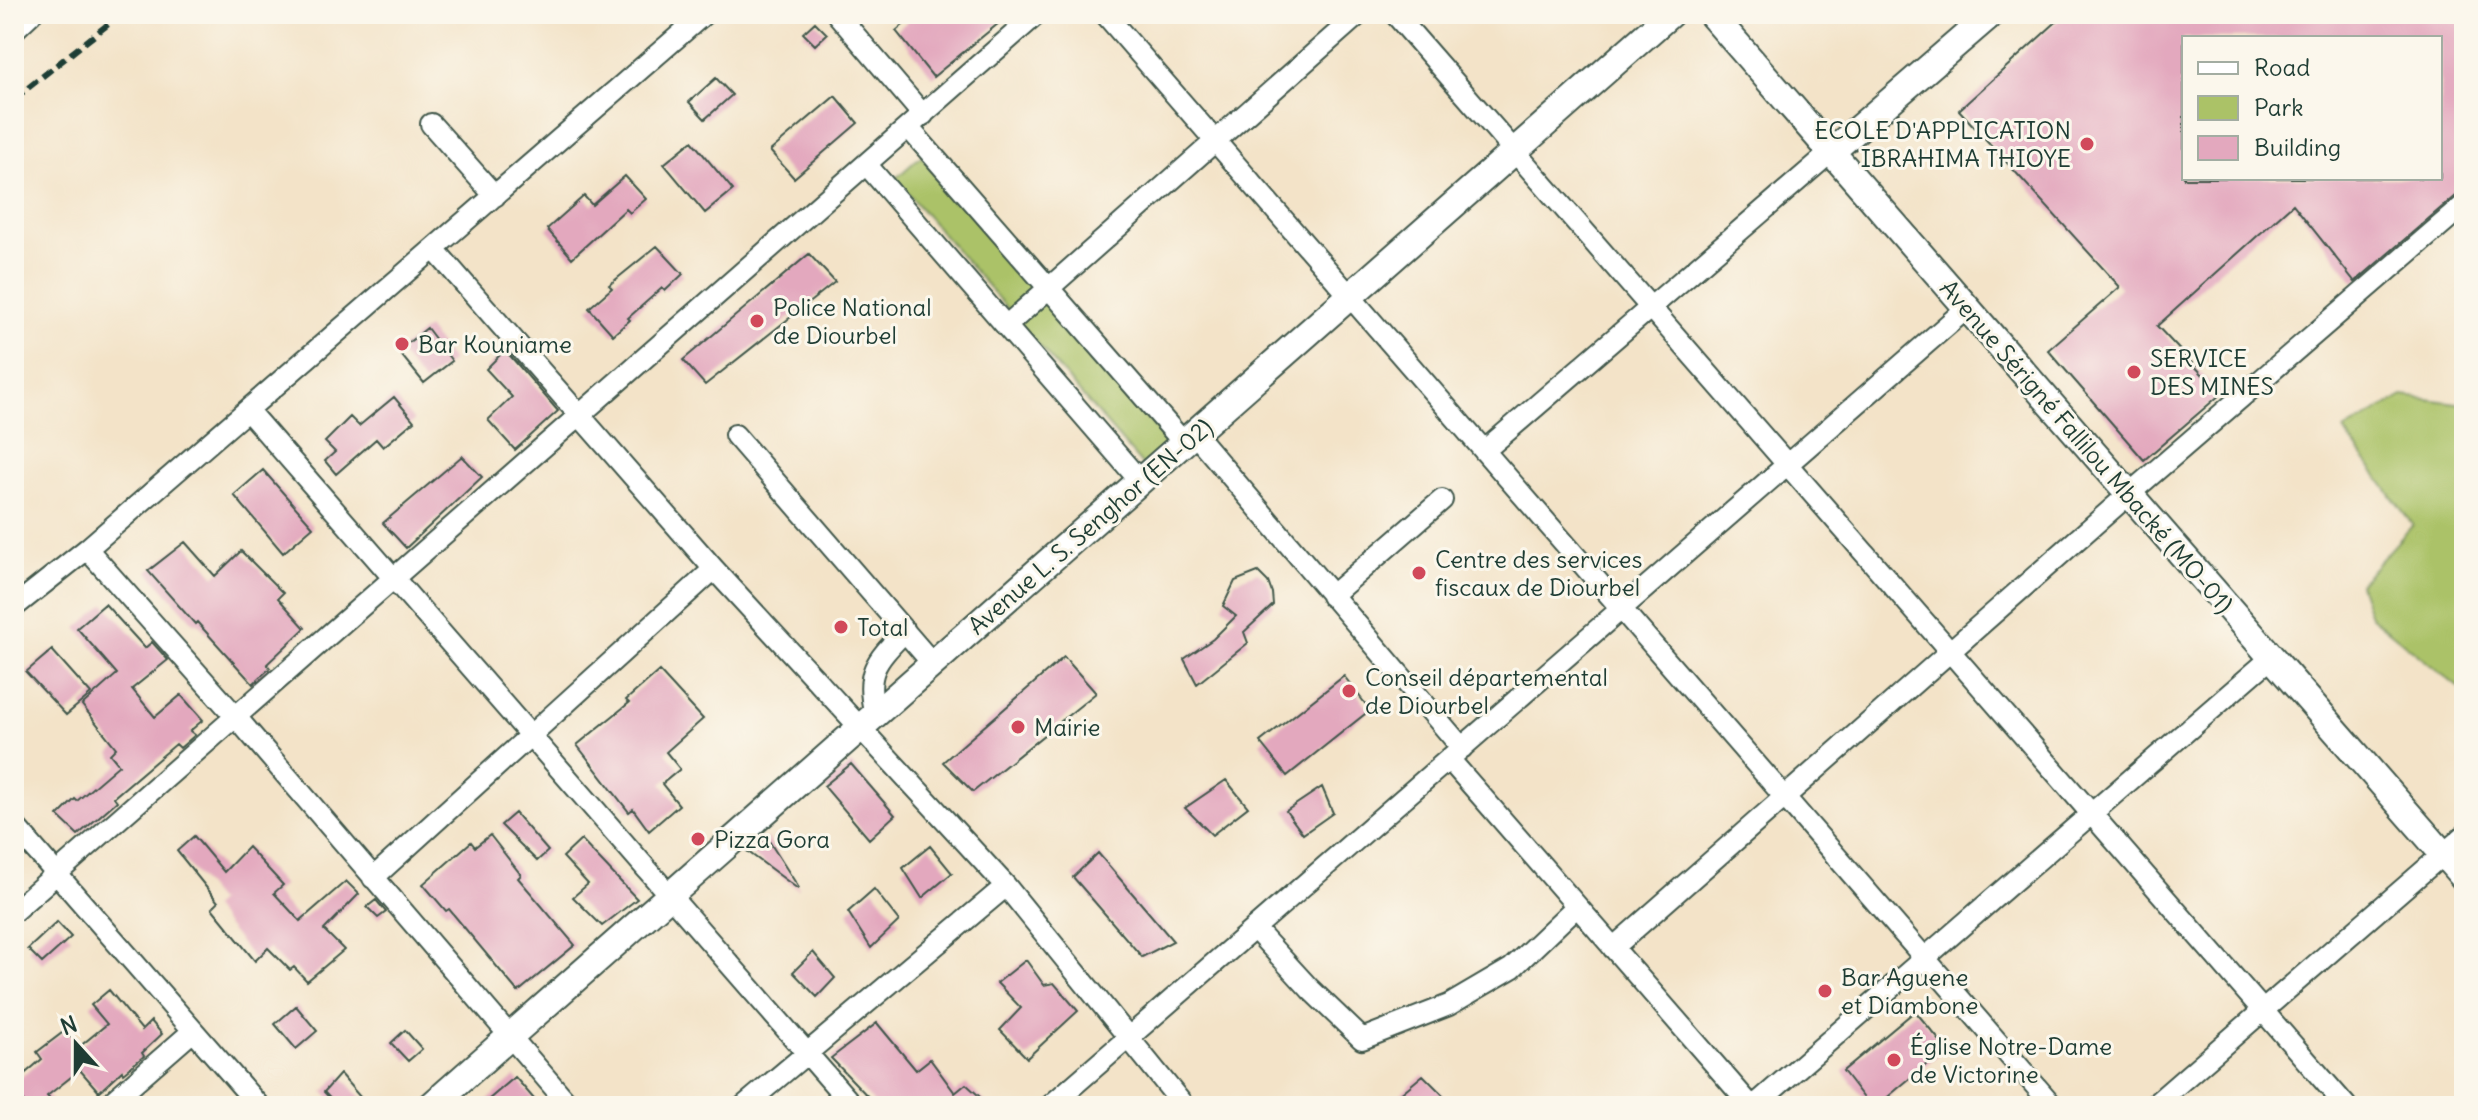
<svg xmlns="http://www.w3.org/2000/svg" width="2478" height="1120" viewBox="0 0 2478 1120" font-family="Delius,sans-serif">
<rect width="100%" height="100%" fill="#fbf7ec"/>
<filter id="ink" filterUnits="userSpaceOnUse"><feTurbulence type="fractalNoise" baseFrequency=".0125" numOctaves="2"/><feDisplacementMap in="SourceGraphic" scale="16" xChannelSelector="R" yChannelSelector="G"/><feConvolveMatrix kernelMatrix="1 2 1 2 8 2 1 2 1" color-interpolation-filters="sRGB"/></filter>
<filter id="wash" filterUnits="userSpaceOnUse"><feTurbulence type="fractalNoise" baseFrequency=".006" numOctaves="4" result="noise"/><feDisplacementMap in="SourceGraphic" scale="32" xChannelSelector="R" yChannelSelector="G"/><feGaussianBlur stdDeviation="1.8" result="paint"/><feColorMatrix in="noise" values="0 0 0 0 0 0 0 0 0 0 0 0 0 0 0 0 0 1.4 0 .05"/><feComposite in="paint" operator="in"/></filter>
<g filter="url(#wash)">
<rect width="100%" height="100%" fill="#f3e3c8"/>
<path fill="#abc267" stroke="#65804e" stroke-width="2" d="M921,156L1169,443L1143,466L895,179Z
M2403,396L2464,404V692L2370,616L2359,584L2413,525L2344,431Z"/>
<g id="blocks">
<path fill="#e3a8be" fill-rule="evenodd" d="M916,14H1010L933,77L896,31Z
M2065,14H2464V191L2456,195L2355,282L2293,204L2157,326L2221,394L2144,460L2048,350L2120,287L1959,110ZM2184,38H2440V178H2184Z
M815,22L827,34L815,45L803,33Z
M716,78L732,95L705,119L689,102Z
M835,96L858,123L794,178L770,151Z
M692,141L733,190L705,213L664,164Z
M625,176L646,199L630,213L626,209L572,258L547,229L584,196L592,205Z
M657,246L683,274L665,291L662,288L628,318L630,320L613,335L589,308L612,288L609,285Z
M809,254L835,282L705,385L683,360Z
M427,328L452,361L424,383L398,351Z
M505,350L558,411L515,450L488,420L512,397L486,369Z
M394,397L414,421L383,447L376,439L336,474L325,461L335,452L325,442L350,417L359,426Z
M462,456L482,477L406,548L383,523Z
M263,470L313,527L283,553L234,495Z
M185,542L215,576L241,551L283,593L278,598L305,628L267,664L270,668L253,684L197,622L195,624L148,571Z
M1258,572L1268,582L1272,593L1273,605L1244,632L1248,643L1197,684L1184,659L1213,639L1236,616L1223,606L1235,581Z
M105,604L145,648L152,642L168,660L132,689L155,717L181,695L203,720L190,731L195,735L180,748L176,744L114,797L117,801L78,835L58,816L75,799L77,801L119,765L110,754L116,748L82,705L117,674L77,628Z
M52,650L91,694L66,715L26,672Z
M1064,657L1096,693L973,792L943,762Z
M659,671L703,719L666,752L680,769L662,784L679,805L649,831L633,809L629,812L577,745L629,703L626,700Z
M1344,676L1370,710L1287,776L1260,742Z
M851,764L895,815L869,839L824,786Z
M1226,780L1248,807L1212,835L1185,808Z
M1322,787L1333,813L1303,834L1286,811Z
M515,813L548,851L537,861L501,825Z
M490,835L521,875L518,878L575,945L518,992L449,909L446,911L423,884L471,842L475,847Z
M194,836L224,872L248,847L283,885L274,893L300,921L346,881L359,894L324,930L344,950L307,981L294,967L290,970L268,948L255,961L212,908L218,902L177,851Z
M767,838L799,888L798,889L747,851Z
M581,840L637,899L602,926L573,897L588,884L563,857Z
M930,846L952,873L922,898L903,868Z
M1098,853L1173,941L1142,957L1073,877Z
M874,889L899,921L871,948L848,912Z
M376,900L386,912L378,918L367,907Z
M57,922L71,937L42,963L28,949Z
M813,952L835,978L817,997L793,972Z
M1026,960L1044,985L1054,983L1078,1011L1027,1058L1000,1030L1021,1008L997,983Z
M109,990L142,1030L151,1021L162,1034L142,1053L144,1056L123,1073L122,1071L99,1092L80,1070L47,1096L56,1106H27L14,1091V1083L42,1059L37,1052L66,1030L79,1047L107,1024L91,1005Z
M296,1006L317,1031L296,1049L275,1024Z
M1915,1011L1946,1048L1877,1106H1870L1843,1071Z
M877,1023L916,1070L930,1059L955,1093L966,1084L990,1106H877L831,1058Z
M405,1030L422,1049L408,1061L391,1043Z
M340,1074L368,1106H337L324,1092Z
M1423,1075L1454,1106H1386Z
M515,1077L540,1106H481Z"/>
</g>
</g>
<g filter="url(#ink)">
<use href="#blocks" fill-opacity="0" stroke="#3f564a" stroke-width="2"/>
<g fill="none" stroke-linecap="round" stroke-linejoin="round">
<g stroke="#3f564a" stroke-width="24">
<path id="minor" d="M837,14L923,115
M1105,14L2053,1106
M1395,14L2346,1106
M14,30L31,14
M431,124L495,196
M908,127L1184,443
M866,164L1140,481
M434,249L714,569L1006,886L1184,1106
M1006,326L1359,14
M248,411L853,1106
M1194,433L1462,748
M735,435L933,664
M1484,451L1831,152
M87,549L236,717L570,1106
M1331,596L1442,500
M14,607L87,549L704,14
M875,715C864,672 876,661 905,631
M1449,759L1751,1106
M14,825L259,1106
M373,878L714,569
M14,911L1037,14
M1254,928L1310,989L1362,1039L1449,1005L1512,968L1577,906
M1613,948L2129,494L2464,205
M107,1106L193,1031
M744,1106L1006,886
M1050,1106L1967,308
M1754,1106L2271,658
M2153,1106L2464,836"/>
</g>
<g stroke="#3f564a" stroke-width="30">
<path id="major" d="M1711,14L2464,878
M1831,152L1991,14
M431,1106L1670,14"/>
</g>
<use href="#minor" stroke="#fff" stroke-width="20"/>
<use href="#major" stroke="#fff" stroke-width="26"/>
<path stroke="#1f3d34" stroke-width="6" stroke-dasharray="12 6" stroke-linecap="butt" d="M14,99L121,14"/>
</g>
</g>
<g fill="#d1495b" stroke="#fbf7ec" stroke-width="3">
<circle cx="2087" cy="144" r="8"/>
<circle cx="757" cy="321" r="8"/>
<circle cx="402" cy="344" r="8"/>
<circle cx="2134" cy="372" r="8"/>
<circle cx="1419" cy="573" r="8"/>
<circle cx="841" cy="627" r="8"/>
<circle cx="1349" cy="691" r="8"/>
<circle cx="1018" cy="727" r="8"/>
<circle cx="698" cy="839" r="8"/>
<circle cx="1825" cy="991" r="8"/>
<circle cx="1894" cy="1060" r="8"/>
</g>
<g text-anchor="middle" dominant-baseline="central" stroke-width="6" stroke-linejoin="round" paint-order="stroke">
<g font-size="24" fill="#1f3d34" stroke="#fbf7ec" text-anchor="start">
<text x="2071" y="130" text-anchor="end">ECOLE D'APPLICATION<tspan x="2071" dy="28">IBRAHIMA THIOYE</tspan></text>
<text x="773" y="307">Police National<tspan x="773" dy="28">de Diourbel</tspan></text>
<text x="418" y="344">Bar Kouniame</text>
<text x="2150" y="358">SERVICE<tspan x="2150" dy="28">DES MINES</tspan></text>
<text x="1435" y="559">Centre des services<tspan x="1435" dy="28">fiscaux de Diourbel</tspan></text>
<text x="857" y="627">Total</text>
<text x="1365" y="677">Conseil départemental<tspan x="1365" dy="28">de Diourbel</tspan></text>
<text x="1034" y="727">Mairie</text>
<text x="714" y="839">Pizza Gora</text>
<text x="1841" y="977">Bar Aguene<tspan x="1841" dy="28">et Diambone</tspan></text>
<text x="1910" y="1046">Église Notre-Dame<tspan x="1910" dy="28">de Victorine</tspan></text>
</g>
<g font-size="24" fill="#1f3d34" stroke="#fbf7ec">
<text transform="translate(2087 446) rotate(49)">Avenue Sérigné Fallilou Mbacké (MO-01)</text>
<text transform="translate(1090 526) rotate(-41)">Avenue L. S. Senghor (EN-02)</text>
</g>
</g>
<rect width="2478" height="1120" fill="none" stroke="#fbf7ec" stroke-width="48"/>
<rect x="2182" y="36" width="260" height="144" fill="#fbf7ec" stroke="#a3ada2" stroke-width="2"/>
<rect x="2198" y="62" width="40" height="12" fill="#ffffff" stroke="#a3ada2" stroke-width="2"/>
<text x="2254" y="76" font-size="24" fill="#1f3d34">Road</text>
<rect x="2198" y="96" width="40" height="24" fill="#abc267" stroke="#a3ada2" stroke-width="2"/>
<text x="2254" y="116" font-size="24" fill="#1f3d34">Park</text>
<rect x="2198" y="136" width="40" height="24" fill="#e3a8be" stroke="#a3ada2" stroke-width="2"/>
<text x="2254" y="156" font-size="24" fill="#1f3d34">Building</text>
<g transform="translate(76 1044) rotate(339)" stroke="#fbf7ec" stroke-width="6" paint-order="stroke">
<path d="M0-6L14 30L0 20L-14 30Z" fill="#1f3d34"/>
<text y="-12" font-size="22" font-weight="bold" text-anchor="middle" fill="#1f3d34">N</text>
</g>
</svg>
